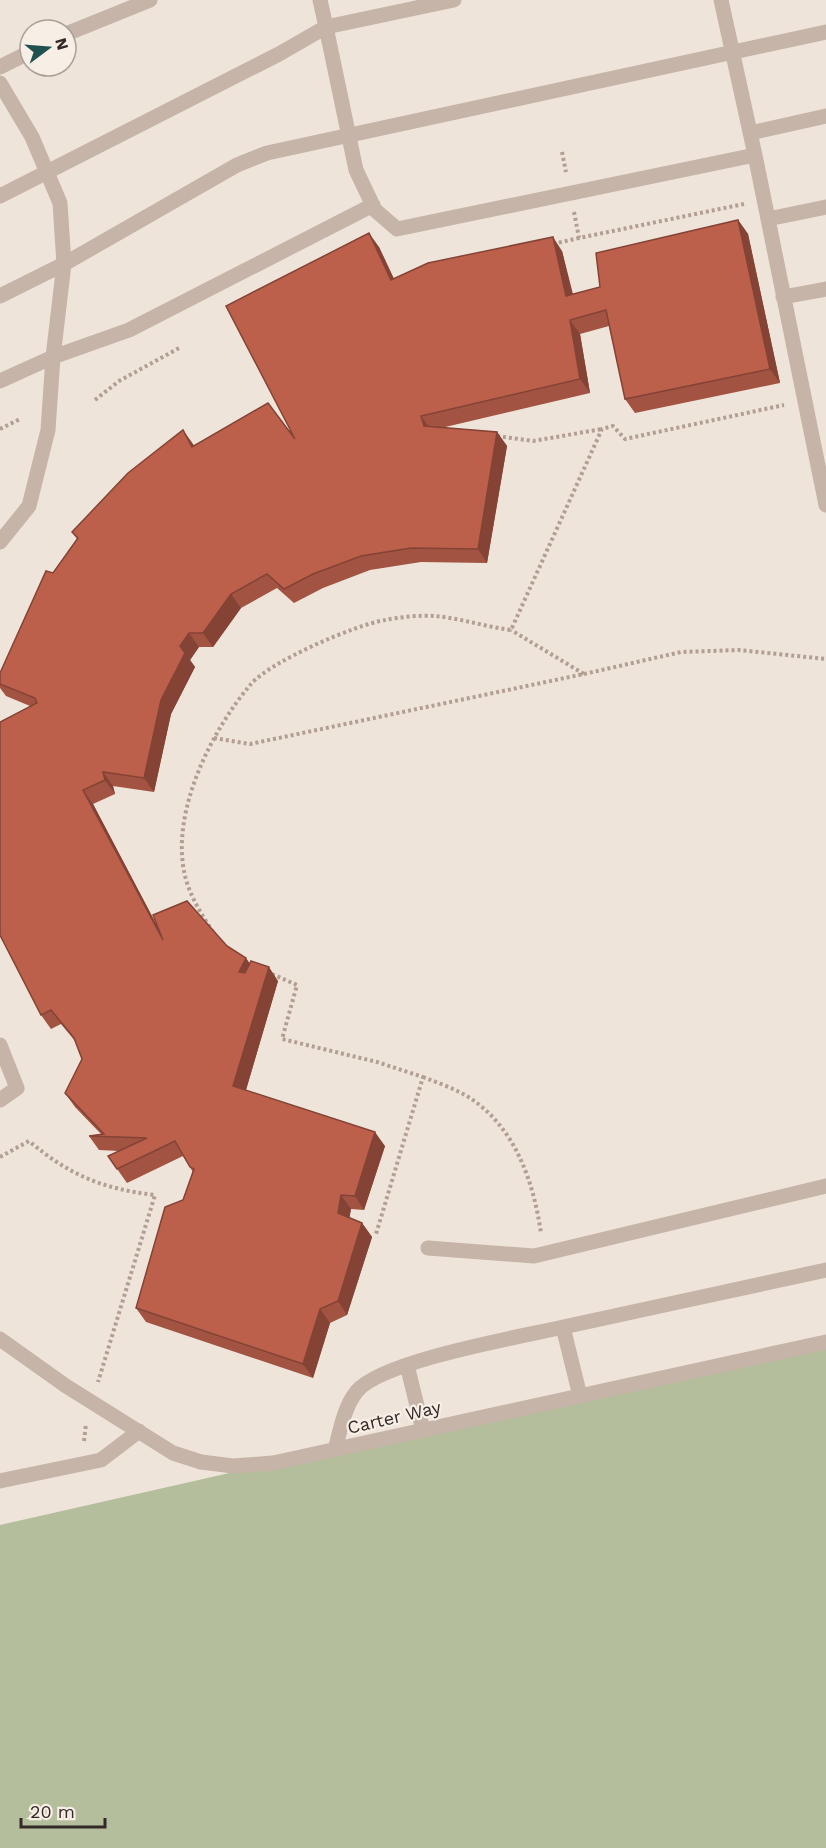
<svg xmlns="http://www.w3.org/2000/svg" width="826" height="1848" viewBox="0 0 826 1848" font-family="'Work Sans',sans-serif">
<rect width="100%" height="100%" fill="#efe4da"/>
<path fill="#b4bd9c" d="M826,1338V1848H0V1525Z"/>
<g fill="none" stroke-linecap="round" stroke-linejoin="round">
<path stroke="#b29e92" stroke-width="4" stroke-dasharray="3 3" stroke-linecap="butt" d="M562,152L566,172
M574,212L579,238L744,204
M553,244L579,238
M95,400L119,381L181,347
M0,429L20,419
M497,436L533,441L602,429
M584,674L681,652L739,650L826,659
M214,738L250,744L584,674L511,630
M213,932C201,914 188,893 184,871C172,809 212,730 251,684C271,661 355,625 385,620C400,617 420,615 435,616C460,618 486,627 511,630L602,429L613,426L625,439L784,405
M272,974L297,985L282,1039L377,1062L423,1077L376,1234
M423,1077C441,1084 462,1091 477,1103C518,1134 534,1186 541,1233
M0,1157L29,1141C69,1175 103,1189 155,1195L98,1382
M84,1441L86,1424"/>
<path stroke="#c6b4a8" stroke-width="15" d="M320,0L326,27L454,0
M66,34L150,0
M0,67L30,52
M0,83L32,137L60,203L64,264L53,357L48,430L29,506L0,542
M750,133L826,116
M755,155L826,505
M0,196L279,54L326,27L356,170L375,210L397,229L755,155L721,0
M768,219L826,207
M0,296L64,264L237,165L267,153L826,32
M783,297L826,289
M0,381L53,357L129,330L373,205
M0,1045L17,1088L0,1100
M428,1248L534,1256L826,1186
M563,1327L580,1396
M0,1339L66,1386L173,1453L201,1462L233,1466L273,1463L826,1342
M407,1365L423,1430
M335,1450C340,1431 344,1407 357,1391C383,1360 525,1336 568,1326C654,1307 740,1289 826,1270
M0,1481L101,1460L139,1431"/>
</g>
<path fill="#a25341" d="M738,220L748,234L780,383L635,413L625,399L609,326L580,334L590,393L441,428L497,432L507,446L487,563L421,562L370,570L323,588L294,603L277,588L241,608L213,647H199L190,660L195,667L171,714L154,792L113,786L115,794L93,804L156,924L227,946L250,964L278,981L246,1090L385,1146L364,1210L351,1209L349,1218L362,1223L372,1237L347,1315L330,1323L313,1378L146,1322L136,1308L183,1200L193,1172L183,1156L127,1183L108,1156L119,1151L99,1150L89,1136L101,1134L75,1107L65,1093L82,1059L76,1042L61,1024L51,1029L41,1015L30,706L6,696L0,688V673L53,573L77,539L72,532L194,446L295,439L379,247L394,279L562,251L573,294L600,287Z"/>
<path fill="#844335" d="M738,220L748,234L780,383L770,369Z
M369,233L379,247L401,294L391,280Z
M553,237L562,251L576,309L566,296Z
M570,320L580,334L590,393L580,379Z
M421,416L431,430L424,426Z
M183,430L193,444L202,461L192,447Z
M497,432L507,446L487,563L478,549Z
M231,594L241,608L213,647L203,633Z
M189,633L199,647L190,660L195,667L171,714L154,792L144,778L161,700L180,646Z
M103,772L113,786L115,794L105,780Z
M83,790L93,804L172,954L163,940Z
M246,958L256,972L249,986L239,972Z
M269,967L278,981L243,1100L233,1086Z
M375,1132L385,1146L364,1210L355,1196Z
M341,1195L351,1209L348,1227L338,1213Z
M362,1223L372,1237L347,1315L338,1301Z
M320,1309L330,1323L313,1378L303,1364Z"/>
<path fill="#bc604c" stroke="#844335" stroke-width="1.5" d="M738,220L770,369L625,399L606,310L570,320L580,379L421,416L424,426L497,432L478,549L411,548L361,556L313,574L284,589L267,574L231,594L203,633H189L180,646L185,653L161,700L144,778L103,772L105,780L83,790L163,940L153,915L187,901L227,946L246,958L239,972L245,973L251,961L269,967L233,1086L375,1132L355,1196L341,1195L338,1213L362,1223L338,1301L320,1309L303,1364L136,1308L165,1207L183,1200L194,1169L190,1167L175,1141L117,1169L108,1156L147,1138L89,1136L104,1134L65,1093L82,1059L74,1038L51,1010L41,1015L0,935V722L37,703L35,698L0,684V673L46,571L53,573L78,538L72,532L128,473L183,430L192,447L268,403L295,439L226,306L369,233L391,280L428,263L553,237L566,296L600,287L596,253Z"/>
<g text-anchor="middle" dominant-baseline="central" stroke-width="4.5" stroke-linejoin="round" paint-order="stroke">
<g font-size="18" fill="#332a27" stroke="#f7eee6">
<text transform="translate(394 1417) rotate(-13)">Carter Way</text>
</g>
</g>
<g transform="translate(48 48) rotate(74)"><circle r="28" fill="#f7eee6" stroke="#a9a09a" stroke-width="1.5"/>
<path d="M0-4.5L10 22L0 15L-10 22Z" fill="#205151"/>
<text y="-9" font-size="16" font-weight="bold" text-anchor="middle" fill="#332a27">N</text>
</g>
<path d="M21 1818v9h84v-9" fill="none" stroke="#332a27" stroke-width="3"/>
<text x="30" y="1818" font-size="18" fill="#332a27" stroke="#f7eee6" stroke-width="4.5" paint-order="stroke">20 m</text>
</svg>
